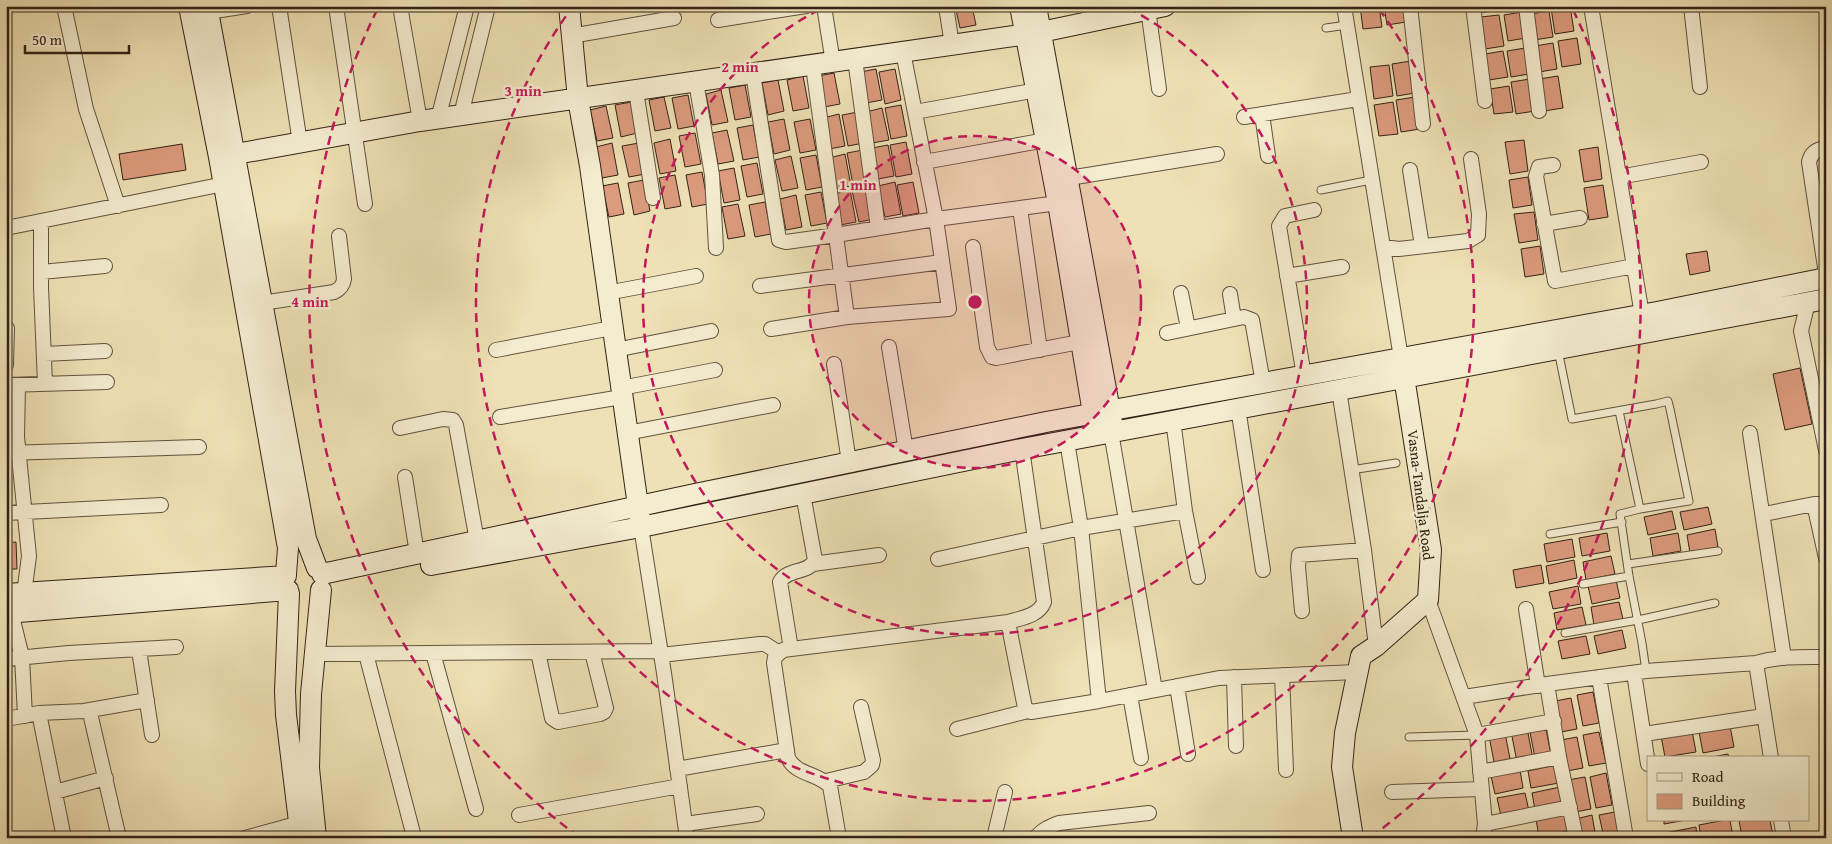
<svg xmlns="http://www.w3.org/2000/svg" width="1832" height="844" viewBox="0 0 1832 844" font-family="'Gentium Book Plus',serif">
<rect width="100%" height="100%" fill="#eee1b5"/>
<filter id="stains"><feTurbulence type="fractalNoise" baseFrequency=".004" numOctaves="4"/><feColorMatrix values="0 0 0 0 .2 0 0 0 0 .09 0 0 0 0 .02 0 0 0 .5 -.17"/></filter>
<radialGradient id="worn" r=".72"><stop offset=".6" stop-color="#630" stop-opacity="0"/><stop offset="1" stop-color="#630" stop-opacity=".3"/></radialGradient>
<path fill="#dc9b7d" stroke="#322216" d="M955,6H972L976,25L960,28Z
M1360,6H1379L1382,27L1363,29Z
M1384,6H1404L1406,22L1387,25Z
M1479,6H1498L1499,10L1480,13Z
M1570,6L1574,31L1555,34L1551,8Z
M1549,11L1553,37L1534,40L1530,14Z
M1522,12L1526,38L1508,41L1504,15Z
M1499,15L1504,46L1485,49L1481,17Z
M1577,38L1581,64L1562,67L1558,41Z
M1553,43L1557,69L1539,72L1535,46Z
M1525,48L1529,74L1511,77L1507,51Z
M1503,51L1508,77L1489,80L1485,54Z
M1411,61L1415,93L1397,96L1392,64Z
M1389,65L1393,96L1374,99L1370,67Z
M876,69L882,100L866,103L860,72Z
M895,69L901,100L885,104L879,72Z
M834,73L840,104L824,107L818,76Z
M803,76L809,108L793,111L787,80Z
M1558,76L1563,108L1544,111L1539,79Z
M1530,79L1535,111L1516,114L1511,82Z
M778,80L784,111L768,115L762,83Z
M745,85L751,117L735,120L729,88Z
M1509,86L1513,112L1494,114L1490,89Z
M721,90L728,122L712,125L706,94Z
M688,95L694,126L678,129L672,98Z
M664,97L671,128L655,131L649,100Z
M1415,97L1420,129L1401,132L1396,100Z
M631,102L637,133L621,137L615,105Z
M1393,102L1398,134L1379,136L1374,105Z
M901,105L907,136L891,139L885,108Z
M606,106L613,138L597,141L590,110Z
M882,108L889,140L872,143L866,112Z
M858,112L864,143L848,146L842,115Z
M839,114L845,146L829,149L823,118Z
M784,119L790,150L774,154L768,122Z
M810,119L816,150L800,153L794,122Z
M753,125L759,157L743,160L737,128Z
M727,130L734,161L718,164L712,133Z
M695,133L701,164L685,167L679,136Z
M670,139L676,171L660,174L654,143Z
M1524,140L1528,171L1510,174L1505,142Z
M906,142L912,174L896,177L890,145Z
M612,143L618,175L602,178L596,147Z
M639,143L645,174L629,177L622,146Z
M182,144L186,170L123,180L119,154Z
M888,145L894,176L878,179L872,148Z
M1598,147L1602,179L1584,182L1579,150Z
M863,150L869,181L853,185L847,153Z
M845,154L851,186L835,189L829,158Z
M816,155L822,187L806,190L800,158Z
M791,156L798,188L782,191L775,160Z
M757,163L763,194L747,197L741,166Z
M734,168L740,200L724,203L718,171Z
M702,172L708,204L692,207L686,175Z
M675,175L681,206L665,209L659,178Z
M1528,177L1532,205L1513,208L1509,180Z
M644,180L650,211L634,215L628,183Z
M895,182L901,214L885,217L878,186Z
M913,182L919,213L903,216L897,185Z
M618,183L624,214L609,217L602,186Z
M1603,185L1608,217L1589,220L1584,188Z
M868,187L874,219L859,222L852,191Z
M850,190L856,222L840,225L834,194Z
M821,192L827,223L811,226L805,195Z
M796,195L802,227L786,230L780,199Z
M765,202L771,234L755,237L749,205Z
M738,204L745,236L728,239L722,207Z
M1534,212L1538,240L1519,243L1514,214Z
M1540,246L1544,274L1525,277L1521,249Z
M1707,251L1710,271L1690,275L1686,254Z
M1800,368L1812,424L1785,430L1773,374Z
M1708,507L1712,524L1684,530L1680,512Z
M1672,511L1676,529L1648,535L1644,517Z
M1715,529L1718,547L1690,553L1687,535Z
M1607,533L1610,551L1582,556L1579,538Z
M1678,533L1681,551L1653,556L1650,538Z
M1572,539L1575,557L1547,562L1544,544Z
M16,542L17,569H6V543Z
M1611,556L1615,574L1586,580L1583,562Z
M1574,560L1577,578L1549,584L1546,566Z
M1541,565L1544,583L1516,588L1513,570Z
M1616,580L1620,598L1592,604L1588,586Z
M1578,586L1581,604L1553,609L1549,592Z
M1619,602L1623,619L1594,625L1591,607Z
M1582,607L1586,625L1557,630L1554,613Z
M1622,630L1626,648L1598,654L1594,636Z
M1586,636L1590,654L1562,659L1558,641Z
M1593,692L1599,723L1583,726L1577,695Z
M1571,698L1577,729L1561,732L1555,701Z
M1545,724L1551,755L1535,758L1529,727Z
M1730,726L1734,747L1703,753L1699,732Z
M1527,728L1533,759L1517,762L1511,731Z
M1692,731L1696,752L1665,757L1661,736Z
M1599,732L1606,763L1589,766L1583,735Z
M1505,733L1511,764L1495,767L1489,736Z
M1577,737L1583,768L1567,771L1561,740Z
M1728,754L1729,758H1707Z
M1556,765L1559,783L1531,788L1528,771Z
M1520,770L1523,788L1495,794L1491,776Z
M1606,773L1612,805L1596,808L1590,777Z
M1585,777L1591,809L1575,812L1568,780Z
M1560,787L1563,805L1535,810L1532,793Z
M1525,793L1529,811L1501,816L1497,798Z
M1615,812L1620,838H1604L1599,815Z
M1564,813L1567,831L1539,837L1536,819Z
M1592,815L1596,838H1579L1576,819Z
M1664,820H1686L1664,824Z
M1725,820H1730L1733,838H1701L1699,825Z
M1739,820H1770L1773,836L1742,838Z
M1696,827L1697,838H1666L1665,833Z
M1568,833L1569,838H1544Z"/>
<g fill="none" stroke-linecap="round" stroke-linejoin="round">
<g stroke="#61523e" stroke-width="9">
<path id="lane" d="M1326,28L1347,25
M1321,190L1371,180
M1558,350L1572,419L1656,404L1668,401L1670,409L1689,501L1640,509L1620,514L1629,576L1642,643L1646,671
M1619,411L1640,509
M1351,470L1396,463
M1550,534L1622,522
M1628,564L1718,551
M1583,584L1629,576
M1565,633L1638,620L1715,603
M1409,737L1477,735"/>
</g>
<g stroke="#61523e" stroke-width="16">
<path id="street" d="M64,6L86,109L118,206
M279,6L300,143
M336,6L365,204
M400,6L420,121
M824,6L833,63
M946,6L952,45
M1344,6L1401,358
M1410,6L1423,124
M1473,6L1485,101
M1526,6L1539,111
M1591,6L1642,315
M1691,6L1700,87
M1148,9L1159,89
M208,12L247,6
M718,20L806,6
M571,36L674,18
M903,52L936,219L1020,208L1040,350
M855,59L878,228
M813,66L847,317
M753,74L779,240L786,242L836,235L936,219L949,309L847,317L771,329
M696,82L712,175L716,248
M636,91L653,198
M915,112L1037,90
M1262,114L1268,156
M461,115L488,6
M1244,117L1358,99
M438,119L467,6
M1826,148C1816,149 1811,153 1809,162L1826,274
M924,162L1046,140
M1553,165L1539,167L1536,176L1555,281L1634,266
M1410,170L1422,246
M1619,177L1701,162
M1069,178L1217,154
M1020,208L1058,203
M41,221V287L45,384
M1544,224L1580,218
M6,228L224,184
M973,247L987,347L992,357L996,358L1090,340
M1384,247L1399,249L1468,241L1478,235L1479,214L1471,159
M41,272L105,266
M1287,276L1342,267
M760,286L942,262
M607,293L696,276
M1181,293L1188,328
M1230,294L1234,319
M1808,302L1801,331L1826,450
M262,303L334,292C340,289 343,286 344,279L339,236
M1167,333L1239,318L1244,317L1252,320L1263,383
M889,347L906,451
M496,350L612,328
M615,350L711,331
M44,354L105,351
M834,364L849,462
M6,365L7,328
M1304,376L1279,226L1285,216L1314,210
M6,385L107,382
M18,385L17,437L29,556L24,594
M621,388L715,370
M1339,390L1364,550L1376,646
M1238,408L1263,570
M500,417L622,397
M1173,420L1185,511L1198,577
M400,428L443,419L453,420L456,425L477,541
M1111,432L1155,690
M627,433L773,405
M1750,433L1784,658
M1067,441L1081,528L1099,701
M6,453L199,447
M405,477L417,554
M1814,504L1826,558
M6,513L161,505
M1764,514L1814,504H1826
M641,527L664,673L687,838
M938,559L1081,528L1185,511
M813,564L879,555
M1428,600L1477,735L1485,824L1483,838
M1526,609L1538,686
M1302,611L1298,567L1299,555L1364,550
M11,612L22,657L25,716
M1008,622L1025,708L1031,712L1099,701L1219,678L1357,672
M791,649L780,582C787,568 809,574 815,560L803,494
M139,650L152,735
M538,652L552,718L558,722L600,714L604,712L606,708L592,652
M433,653L476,809
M315,654L660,651
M366,654L413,833
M661,655L760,644H765L779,653
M6,659L69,653L176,647
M1756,663L1771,758
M1634,673L1648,764
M1282,675L1286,770
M1234,677L1236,746
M1599,677L1626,838
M1547,684L1559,757L1576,838
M1177,686L1188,754
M1130,695L1141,758
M1464,697L1547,684L1646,671L1756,663C1778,656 1802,657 1826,657
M84,711L147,700
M39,713L64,838
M6,719L39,713L84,711L90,713L119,838
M957,729L1028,711
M1644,734L1764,716
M1477,735L1554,721
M677,769L787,750
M1480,772L1559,757
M826,781L864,772L872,765L873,760L861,707
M55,792L106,778
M1392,792L1481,789
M519,815L680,786
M1781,820L1784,838
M685,824L757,814
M1485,824L1570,807
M245,838L307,821
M839,838L830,786C818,773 796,775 788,758L774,663L775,657L783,650L1008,622C1021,618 1039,616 1044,602L1022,449
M994,838L1005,792
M1036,838C1041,830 1051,826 1059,823L1149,813"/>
</g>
<g stroke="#322216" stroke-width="22">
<path id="secondary" d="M189,6L219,157L288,548L286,574
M207,6L306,539L317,568
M569,6L578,99L590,166L640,520
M1020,6L1058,203L1095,425
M1036,6L1112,422
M219,157L420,121L1041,32L1165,6
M431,565L641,527L1022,449L1826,299
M322,574L695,494L1046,422L1657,312L1826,278
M289,593L285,691L286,715L301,838
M6,594L286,576
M6,613L288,590
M316,838L309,768L311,694L321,590
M1353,838L1342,767L1345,733L1361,656L1376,646L1428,600L1431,550L1402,364"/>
</g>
<use href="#lane" stroke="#f4eccf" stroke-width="7"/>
<use href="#street" stroke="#f4eccf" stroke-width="14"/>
<use href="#secondary" stroke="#f4eccf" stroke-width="20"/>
</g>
<circle cx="975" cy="302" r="166" fill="#c2185b" fill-opacity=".12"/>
<g fill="none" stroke="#c2185b" stroke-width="2.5" stroke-dasharray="9 6">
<circle cx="975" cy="302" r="166"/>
<path d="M1128 8A332 332 0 1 1 822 8"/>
<path d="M1379 9A499 499 0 1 1 571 9"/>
<path d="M579 837A665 665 0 0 1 377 10M1573 10A665 665 0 0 1 1371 837"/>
</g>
<g text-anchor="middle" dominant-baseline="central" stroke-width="5" stroke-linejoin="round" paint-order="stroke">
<g font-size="15" fill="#322216" stroke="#f4eccf">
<text transform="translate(1421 495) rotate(83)">Vasna-Tandalja Road</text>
</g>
</g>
<circle cx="975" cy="302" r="8" fill="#c2185b" stroke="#f4eccf" stroke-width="2.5"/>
<g font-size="15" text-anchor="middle" font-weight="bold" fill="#c2185b" stroke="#f4eccf" stroke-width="5" stroke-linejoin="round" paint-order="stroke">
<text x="740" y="72">2 min</text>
<text x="523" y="96">3 min</text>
<text x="858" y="190">1 min</text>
<text x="310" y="307">4 min</text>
</g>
<rect width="1832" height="844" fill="none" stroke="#eee1b5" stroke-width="25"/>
<rect x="8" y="8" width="1817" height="829" fill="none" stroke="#322216" stroke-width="2.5"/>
<rect x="12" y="12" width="1807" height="819" fill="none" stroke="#322216"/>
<rect x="1647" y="756" width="162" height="65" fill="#f4eccf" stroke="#a69b85"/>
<rect x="1657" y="773" width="25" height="8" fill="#f4eccf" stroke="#a69b85"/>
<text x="1692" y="782" font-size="15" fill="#322216">Road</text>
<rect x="1657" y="794" width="25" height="15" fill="#dc9b7d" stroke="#a69b85"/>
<text x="1692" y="806" font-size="15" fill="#322216">Building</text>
<path d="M25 45v8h104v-8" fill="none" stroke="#322216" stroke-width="2.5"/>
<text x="32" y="45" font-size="15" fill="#322216" stroke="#f4eccf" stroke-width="4" paint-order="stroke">50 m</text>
<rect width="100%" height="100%" filter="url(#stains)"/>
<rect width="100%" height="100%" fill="url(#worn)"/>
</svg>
